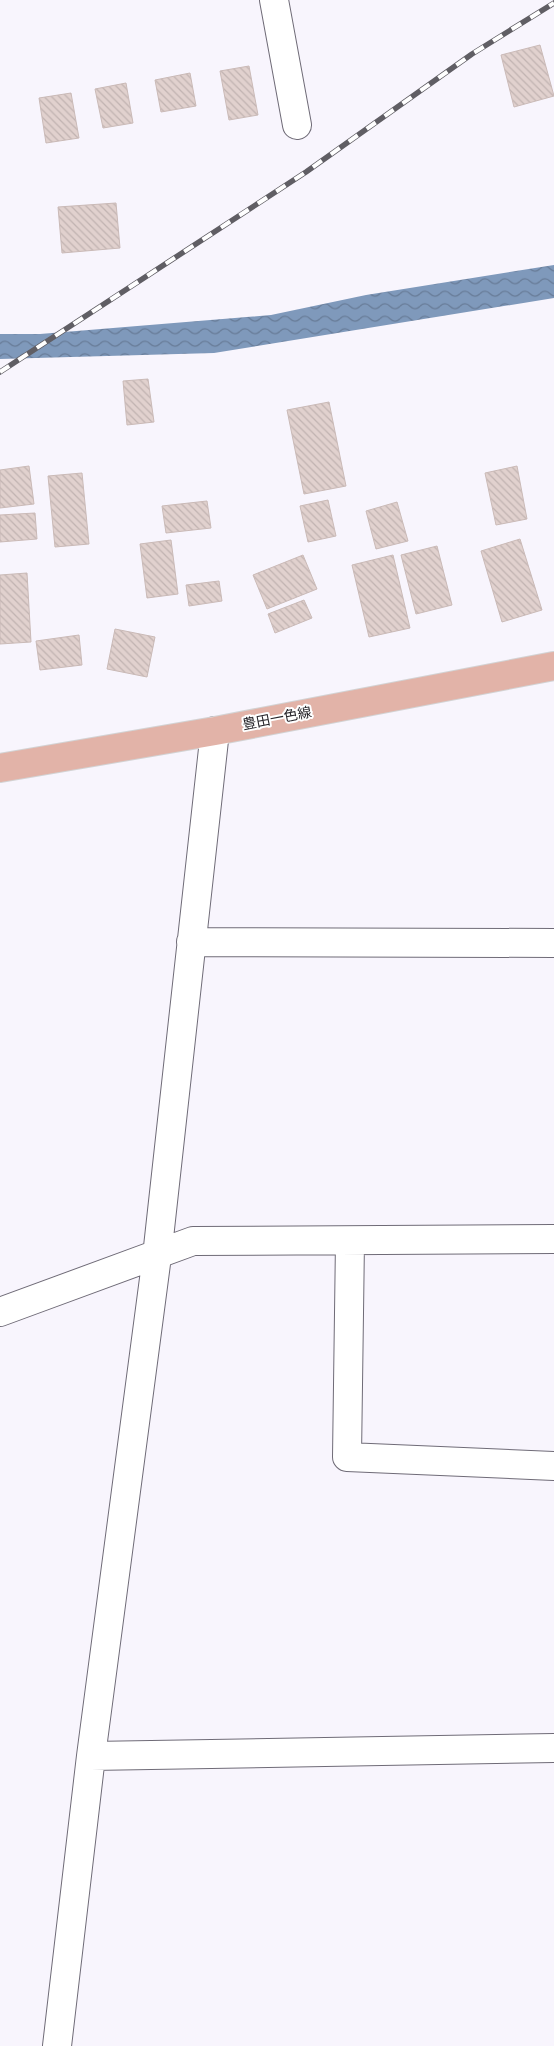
<svg xmlns="http://www.w3.org/2000/svg" width="554" height="2046" viewBox="0 0 554 2046" font-family="'Source Sans 3','Noto Sans JP',sans-serif">
<defs>
<pattern id="water-waves" width="16" height="10" patternUnits="userSpaceOnUse" patternTransform="scale(1.25)"><rect width="16" height="10" fill="#7f99bb"/><path d="M0 5q4-4 8 0t8 0" fill="none" stroke="#687c98"/></pattern>
<pattern id="building-back-hatch" width="6" height="6" patternUnits="userSpaceOnUse" patternTransform="scale(1.25)"><rect width="6" height="6" fill="#e1d1ce"/><path d="M-1 5l2 2M0 0l6 6M5-1l2 2" fill="none" stroke="#c1b3b1"/></pattern>
</defs>
<rect width="100%" height="100%" fill="#f8f5fd"/>
<path fill="url(#water-waves)" d="M554,265V298L214,353L0,359V334H40L271,315L366,295Z"/>
<path fill="url(#building-back-hatch)" stroke="#cabab7" d="M540,45L554,96L514,107L501,55Z
M249,66L258,115L229,120L220,71Z
M190,73L196,106L161,112L155,80Z
M126,83L133,123L103,128L95,89Z
M71,93L79,138L46,143L39,98Z
M116,203L120,248L62,253L58,207Z
M148,379L154,422L127,425L123,381Z
M329,402L346,486L304,494L287,410Z
M29,466L34,504L0,508V470Z
M517,466L527,519L496,525L485,473Z
M82,473L89,544L55,547L48,476Z
M328,500L336,536L308,542L300,506Z
M207,501L211,528L166,533L162,506Z
M397,502L408,541L376,549L366,511Z
M35,513L37,539L0,542V515Z
M520,539L542,610L502,622L481,551Z
M171,540L178,594L147,598L140,544Z
M437,546L452,605L416,614L401,555Z
M303,555L317,589L267,609L253,575Z
M393,555L410,628L369,637L352,565Z
M27,573L31,642L0,644V575Z
M219,581L222,601L189,606L186,585Z
M304,600L312,618L275,633L268,614Z
M115,629L155,637L147,677L107,669Z
M79,635L82,665L40,670L36,641Z"/>
<g fill="none" stroke-linecap="round" stroke-linejoin="round">
<g stroke="#6f6b77" stroke-width="30">
<path id="minor" d="M274,0L297,125
M191,942L554,943
M350,1241L347,1457L554,1466
M0,1312L193,1241L554,1239
M91,1756L554,1748
M57,2046L91,1756L157,1256L215,731"/>
</g>
<g stroke="#d3d3d4" stroke-width="30">
<path id="major" d="M0,768L215,731L554,666"/>
</g>
<use href="#minor" stroke="#fff" stroke-width="28"/>
<use href="#major" stroke="#e2b3a8" stroke-width="28"/>
<g stroke="#605e64" stroke-width="5.5">
<path id="rail" d="M0,372L306,172L472,54L554,3"/>
</g>
<use href="#rail" stroke="#fff" stroke-width="4" stroke-dasharray="11" stroke-linecap="butt"/>
</g>
<g text-anchor="middle" dominant-baseline="central" stroke-width="4" stroke-linejoin="round" paint-order="stroke">
<g font-size="14" fill="#252328" stroke="#fff">
<text transform="translate(277 719) rotate(-11)">豊田一色線</text>
</g>
</g>
</svg>
